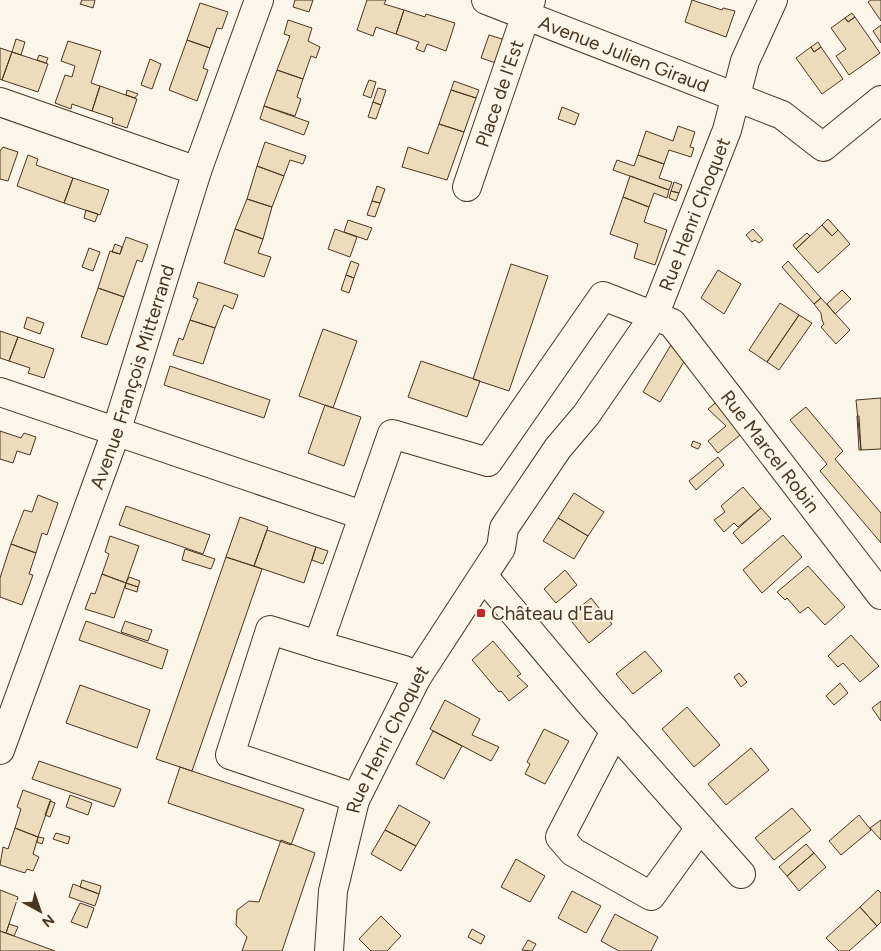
<svg xmlns="http://www.w3.org/2000/svg" width="881" height="951" viewBox="0 0 881 951" font-family="Figtree,sans-serif">
<rect width="100%" height="100%" fill="#fbf6e9"/>
<path fill="#ecdcbc" stroke="#4a3520" d="M82,0H95L93,8L80,4Z
M295,0H313L309,12L293,7Z
M367,0H386L384,4L404,10L396,34L376,27L373,36L357,30Z
M692,0L722,10L723,8L735,11L726,37L685,22Z
M871,0H881V21L868,2Z
M200,3L228,12L222,29L217,28L210,48L187,40Z
M404,10L425,17L426,14L455,23L446,51L427,44L424,52L416,49L419,42L396,34Z
M852,13L855,17L848,22L845,18Z
M855,17L880,53L849,75L836,56L846,49L831,28L845,18L848,22Z
M288,20L312,28L308,41L320,47L316,58L311,56L303,79L277,70L290,36L284,34Z
M881,25V43L873,31Z
M489,35L502,39L504,49L499,64L481,58Z
M16,39L25,42L21,55L12,52Z
M187,40L210,48L203,68L208,70L197,101L169,90Z
M68,41L101,51L91,83L100,86L92,111L72,104L71,109L55,103L65,75L72,77L75,66L61,61Z
M818,42L821,47L814,52L811,47Z
M811,47L814,52L821,47L843,79L822,94L796,58Z
M0,48L12,52L2,80L0,79Z
M12,52L48,64L38,92L2,80Z
M39,55L48,58L46,63L37,60Z
M150,59L161,64L152,89L141,85Z
M277,70L303,79L297,97L301,99L295,116L264,106Z
M369,80L376,82L371,98L363,95Z
M454,81L479,90L476,98L451,90Z
M100,86L137,99L127,128L112,123L113,118L92,111Z
M378,88L386,90L381,105L373,102Z
M127,90L138,94L135,98L126,95Z
M451,90L476,98L464,132L439,124Z
M373,102L381,105L376,119L368,117Z
M264,106L309,122L304,135L260,119Z
M562,107L579,114L575,125L558,119Z
M439,124L464,132L447,180L402,167L408,147L428,154Z
M678,126L695,132L690,147L694,148L691,157L669,150L664,164L638,155L646,131L673,141Z
M265,142L306,156L303,164L290,160L284,176L257,166Z
M3,147L18,152L8,181L0,179V151Z
M28,155L38,159L36,165L73,178L64,203L17,186Z
M638,155L664,164L659,178L672,182L669,190L613,170L617,160L634,166Z
M257,166L284,176L272,207L247,199Z
M630,176L669,190L667,198L654,193L649,207L623,197Z
M73,178L109,190L100,215L64,203Z
M674,182L682,185L679,193L671,191Z
M377,186L385,189L380,203L372,201Z
M671,191L679,193L676,201L669,198Z
M623,197L649,207L644,222L667,230L655,265L634,258L638,244L610,234Z
M247,199L272,207L263,239L235,229Z
M372,201L380,203L375,217L367,215Z
M86,210L98,214L95,222L84,218Z
M828,219L838,230L832,236L822,225Z
M348,220L372,228L367,240L344,232Z
M822,225L832,236L838,230L850,244L818,273L796,249Z
M235,229L263,239L258,253L271,257L264,277L224,263Z
M335,229L357,237L350,257L328,249Z
M753,229L763,240L759,243L755,240L752,242L746,235Z
M807,233L810,236L796,249L793,245Z
M126,237L148,245L142,262L137,260L124,297L98,288L110,251L120,254Z
M115,244L122,247L120,254L112,252Z
M89,248L100,252L93,271L82,267Z
M351,261L359,264L354,278L346,275Z
M788,261L821,298L814,304L782,267Z
M511,264L548,276L509,391L473,379Z
M718,270L741,284L724,314L701,298Z
M346,275L354,278L349,293L341,290Z
M198,282L238,295L233,309L224,305L215,328L190,320L198,299L193,297Z
M98,288L124,297L107,345L81,337Z
M842,290L851,299L835,314L827,304Z
M821,298L850,330L836,344L821,327L824,324L822,320L821,313L814,304Z
M780,303L799,315L767,362L749,350Z
M799,315L812,323L779,370L767,362Z
M27,317L44,323L40,334L24,328Z
M190,320L215,328L203,364L173,355L179,338L183,340Z
M323,329L357,341L333,408L299,396Z
M0,331L18,337L9,361L0,358Z
M18,337L54,349L44,378L28,373L30,368L9,361Z
M672,343L685,360L660,402L643,392Z
M421,361L480,381L467,417L408,397Z
M170,366L270,400L264,418L164,385Z
M881,398V449L861,450L856,400Z
M719,400L745,431L718,453L708,441L726,426L708,409Z
M325,405L361,417L344,466L308,453Z
M806,407L843,451L835,459L881,513V543L820,471L827,464L790,420Z
M857,416H859L861,450H859Z
M0,431L21,438L24,433L36,437L30,455L17,451L13,463L0,459Z
M693,441L701,444L698,449L691,446Z
M718,457L724,465L696,490L689,481Z
M743,487L761,508L738,527L734,523L724,532L714,520L725,512L721,506Z
M574,493L604,512L588,536L558,518Z
M38,495L58,503L47,535L42,533L36,553L11,544L24,510L32,512Z
M126,506L210,535L203,554L119,525Z
M761,508L771,519L742,544L733,533Z
M240,517L268,527L254,566L226,557Z
M558,518L588,536L574,559L543,541Z
M267,530L316,547L304,583L254,566Z
M783,535L802,557L762,593L743,570Z
M110,536L139,546L126,583L102,574L109,554L105,552Z
M11,544L36,553L29,574L33,575L22,605L0,597V578Z
M316,547L328,551L323,564L312,560Z
M185,549L215,559L211,569L182,560Z
M226,557L262,569L192,771L156,759Z
M808,566L845,607L825,625L808,607L800,613L787,598L785,600L777,592Z
M565,570L577,585L556,603L544,589Z
M102,574L126,583L114,618L85,609L91,593L95,594Z
M129,577L140,581L138,587L126,583Z
M126,583L138,587L137,592L125,588Z
M591,598L612,624L589,643L568,617Z
M86,621L168,650L162,669L79,640Z
M125,621L152,630L148,641L121,632Z
M851,635L879,666L860,682L843,663L838,667L828,656Z
M493,641L521,674L517,676L528,686L509,701L501,691L499,692L472,660Z
M645,651L662,671L633,694L616,674Z
M739,673L747,682L741,687L734,677Z
M840,683L848,693L834,705L826,696Z
M80,685L150,710L137,748L66,723Z
M445,700L480,719L472,735L499,747L491,761L430,729Z
M881,701V721L872,708Z
M687,707L720,745L694,767L662,729Z
M544,729L569,741L545,784L525,774L530,764L527,762Z
M433,731L462,746L444,779L416,764Z
M751,748L769,770L726,805L708,784Z
M39,761L121,789L114,807L32,779Z
M180,767L304,809L291,845L168,803Z
M23,790L51,800L38,837L15,828L21,809L17,807Z
M70,795L92,803L88,815L66,807Z
M50,801L55,803L50,817L45,815Z
M399,805L430,822L416,846L385,830Z
M792,808L811,830L774,860L755,838Z
M859,815L871,830L841,855L829,841Z
M881,820V840L870,828Z
M15,828L38,837L33,854L39,857L33,871L27,869L25,873L0,865L3,847L8,849Z
M385,830L416,846L401,871L371,854Z
M56,833L70,837L68,844L53,839Z
M38,837L44,838L42,844L37,842Z
M281,840L315,853L282,951H242L247,937L236,925L237,910L249,901L259,902Z
M806,844L814,853L787,876L779,867Z
M814,853L826,867L799,891L787,876Z
M516,859L545,876L530,902L501,887Z
M82,880L101,886L99,894L80,887Z
M73,884L99,894L95,906L69,897Z
M0,890L18,897L6,933L0,931Z
M878,890L881,893V922L877,926L860,907Z
M572,891L601,906L586,933L558,918Z
M80,903L94,908L87,928L71,922Z
M860,907L877,926L849,951H839L826,938Z
M615,914L658,937L651,951H619L601,941Z
M381,916L401,936L387,951H371L359,939Z
M9,924L18,927L14,936L6,933Z
M472,929L485,936L481,944L468,937Z
M0,931L14,936L55,951H0Z
M528,940L536,944L532,951L522,950Z"/>
<g fill="none" stroke-linecap="round" stroke-linejoin="round">
<g stroke="#4a3520" stroke-width="30">
<g id="minor">
<path id="s1" d="M486,0L782,115L823,147L881,100"/>
<path d="M0,102L197,171"/>
<path id="s2" d="M467,187L531,0"/>
<path d="M0,392L362,515"/>
<path d="M484,577L589,702L741,874"/>
<path d="M318,645L404,670L417,677"/>
<path d="M615,731L560,837L573,852L651,896L700,828"/>
<path id="s3" d="M0,750L116,432L197,171L259,0"/>
<path id="s4" d="M355,800L345,794L230,755L270,630L318,645L392,434L488,462L603,296L672,323L881,595"/>
<path id="s5" d="M329,951L333,891L355,800L417,677L501,548L504,528L558,448L586,415L654,316L727,130L745,61L773,0"/>
</g>
</g>
<use href="#minor" stroke="#fbf6e9" stroke-width="28"/>
</g>
<rect fill="#c62828" stroke="#fbf6e9" stroke-width="2" x="476" y="608" width="10" height="10" rx="2.5"/>
<g text-anchor="middle" dominant-baseline="central" stroke-width="4" stroke-linejoin="round" paint-order="stroke">
<g font-size="19" fill="#4a3520" stroke="#fbf6e9">
<text stroke="none"><textPath href="#s1" startOffset="148">Avenue Julien Giraud</textPath></text>
<text stroke="none"><textPath href="#s2" startOffset="99">Place de l'Est</textPath></text>
<text stroke="none"><textPath href="#s5" startOffset="835">Rue Henri Choquet</textPath></text>
<text stroke="none"><textPath href="#s3" startOffset="396">Avenue François Mitterrand</textPath></text>
<text stroke="none"><textPath href="#s4" startOffset="1076">Rue Marcel Robin</textPath></text>
<text stroke="none"><textPath href="#s5" startOffset="222">Rue Henri Choquet</textPath></text>
</g>
<g font-size="19" fill="#4a3520" stroke="#fbf6e9" text-anchor="start">
<text x="491" y="613">Château d'Eau</text>
</g>
</g>
<g transform="translate(40 911) rotate(140)" stroke="#fbf6e9" stroke-width="4" paint-order="stroke">
<path d="M0-4L9 19L0 12L-9 19Z" fill="#4a3520"/>
<text y="-8" font-size="14" font-weight="bold" text-anchor="middle" fill="#4a3520">N</text>
</g>
</svg>
